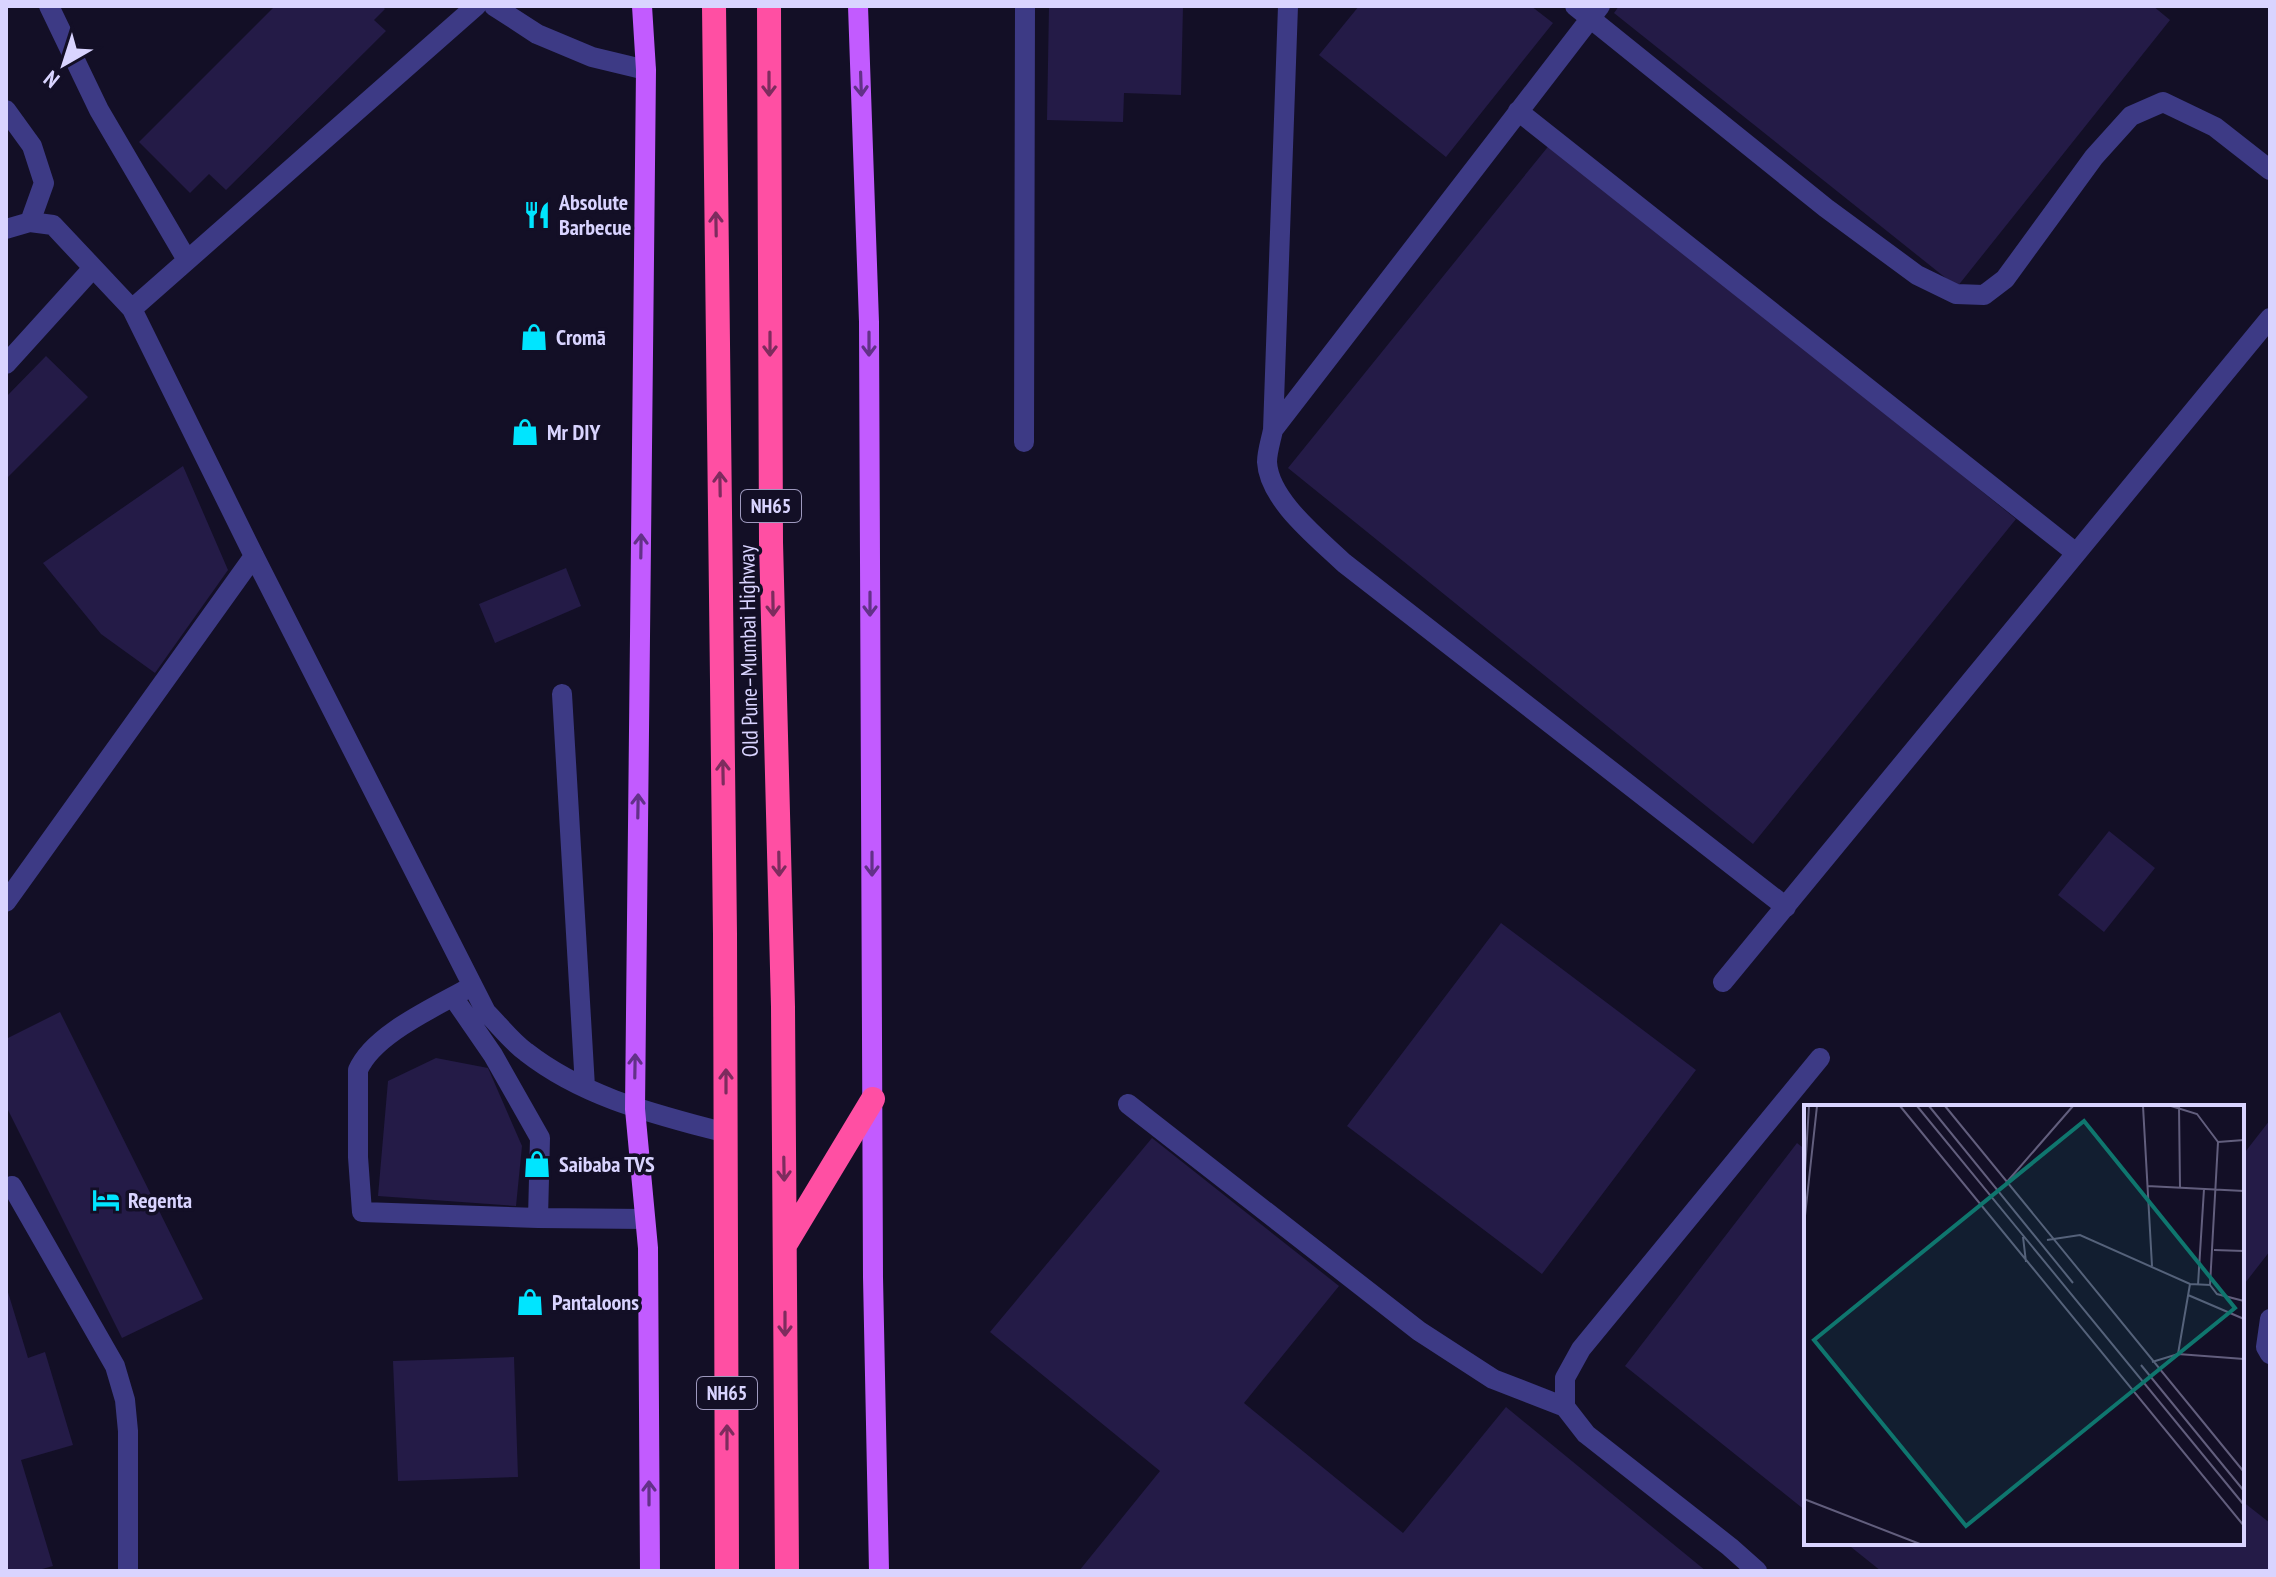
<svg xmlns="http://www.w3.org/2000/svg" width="2276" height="1577" viewBox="0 0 2276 1577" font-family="'PT Sans Narrow',sans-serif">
<rect width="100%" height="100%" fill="#130f26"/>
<path fill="#241b47" d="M275,6H382L385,9L374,20L386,31L226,190L209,174L190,193L139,142Z
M1049,6H1183L1181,95L1124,93L1123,122L1047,120Z
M1359,6H1531L1553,23L1446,157L1319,55Z
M1619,6H2153L2170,20L1957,287L1614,13Z
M1551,143L2016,519L1753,844L1288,468Z
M46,356L88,397L6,479V397Z
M183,466L228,570L155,673L101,634L43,563Z
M566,568L581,606L495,643L479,604Z
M2109,831L2155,868L2104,932L2058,895Z
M1501,923L1696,1070L1542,1274L1347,1126Z
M60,1012L203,1299L122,1338L6,1106V1039Z
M436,1058L488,1068L522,1146L516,1206L378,1196L388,1081Z
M2270,1120V1251L2242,1287V1156Z
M1152,1138L1339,1286L1244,1403L1403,1533L1506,1407L1706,1571H1079L1160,1471L990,1332Z
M1797,1143L1806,1150V1511L1625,1366Z
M7,1289L28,1358L45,1352L73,1445L21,1460L53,1566L35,1571H6Z
M514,1357L518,1477L398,1481L393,1361Z
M2242,1501L2270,1523V1571H1881L1846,1543H2242Z"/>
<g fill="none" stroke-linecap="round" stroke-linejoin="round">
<path stroke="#3d3a85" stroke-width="20" d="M49,6L99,110L187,260
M494,6L537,34L592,57L646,70
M1575,6L1826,208L1917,275L1956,294L1984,295L2005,279L2094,157L2131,116L2163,102L2215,127L2270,170
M1600,6L1273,430C1271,440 1267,452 1267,462C1269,500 1318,538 1344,563L1786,907
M6,110L32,146L44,183L30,222
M1518,111L2076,553
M6,229L30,222L53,225L132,309L254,556L486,1012C499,1025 511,1041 526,1052C585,1098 655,1114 726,1133
M132,309L476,6
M6,364L93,268
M1273,430L1288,6
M1024,442L1025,6
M562,694L585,1087
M6,902L254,556
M1723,982L2270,318
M472,986C438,1006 374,1033 358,1070V1157L362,1212L538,1218L645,1219
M453,997L493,1055L540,1138L538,1218
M1128,1104L1419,1331L1493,1379L1565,1407
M12,1186L115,1366L125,1400L128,1431V1571
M2270,1319L2266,1347L2270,1354
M1757,1571L1730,1547L1586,1434L1565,1407V1378L1581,1349L1820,1058"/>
<path stroke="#c25bff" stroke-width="20" d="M642,6L646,70L635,1109L648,1248L650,1571
M858,6L869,322L873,1277L879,1571"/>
<path stroke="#ff4fa3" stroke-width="24" d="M714,6L725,934L727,1571
M769,6L771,542L783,1007L787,1571
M785,1245L873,1099"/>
</g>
<defs><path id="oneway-shaft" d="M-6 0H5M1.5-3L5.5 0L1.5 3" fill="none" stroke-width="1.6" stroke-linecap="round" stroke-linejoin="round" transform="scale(2)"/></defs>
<g stroke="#7d2c5e">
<use href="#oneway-shaft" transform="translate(769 84) rotate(90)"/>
<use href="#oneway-shaft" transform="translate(716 224) rotate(-91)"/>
<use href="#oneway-shaft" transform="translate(770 344) rotate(90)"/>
<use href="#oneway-shaft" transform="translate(720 484) rotate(-91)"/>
<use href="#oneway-shaft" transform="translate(773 604) rotate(89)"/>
<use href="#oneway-shaft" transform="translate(723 772) rotate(-91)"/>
<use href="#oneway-shaft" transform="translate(779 864) rotate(89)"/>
<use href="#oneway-shaft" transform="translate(726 1081) rotate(-90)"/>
<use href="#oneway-shaft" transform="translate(784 1169) rotate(89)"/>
<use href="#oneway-shaft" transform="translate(785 1324) rotate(90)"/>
<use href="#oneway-shaft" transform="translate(727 1437) rotate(-90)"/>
</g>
<g stroke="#623188">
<use href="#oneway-shaft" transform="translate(861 84) rotate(88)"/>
<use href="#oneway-shaft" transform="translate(869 344) rotate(90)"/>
<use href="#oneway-shaft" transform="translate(641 546) rotate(-89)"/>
<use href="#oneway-shaft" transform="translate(870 604) rotate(90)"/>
<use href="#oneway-shaft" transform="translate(638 806) rotate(-89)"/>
<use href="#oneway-shaft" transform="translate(872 864) rotate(90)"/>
<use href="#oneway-shaft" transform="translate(635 1066) rotate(-89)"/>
<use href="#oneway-shaft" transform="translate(649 1493) rotate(-90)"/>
</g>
<defs>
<g id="restaurant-bare" transform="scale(2.16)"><path d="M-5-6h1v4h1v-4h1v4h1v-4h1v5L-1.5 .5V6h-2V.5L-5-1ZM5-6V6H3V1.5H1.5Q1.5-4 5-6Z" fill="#00e5ff" stroke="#130f26" stroke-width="2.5" paint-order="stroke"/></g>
<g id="shop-bare" transform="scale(2.16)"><path d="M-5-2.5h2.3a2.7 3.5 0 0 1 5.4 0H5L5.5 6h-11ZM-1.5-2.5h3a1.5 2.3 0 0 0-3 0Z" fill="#00e5ff" stroke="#130f26" stroke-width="2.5" paint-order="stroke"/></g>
<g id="hotel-bare" transform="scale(2.16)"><path d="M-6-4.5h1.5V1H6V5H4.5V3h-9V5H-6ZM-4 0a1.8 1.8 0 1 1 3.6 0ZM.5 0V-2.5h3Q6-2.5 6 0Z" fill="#00e5ff" stroke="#130f26" stroke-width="2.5" paint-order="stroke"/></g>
</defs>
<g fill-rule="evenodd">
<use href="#restaurant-bare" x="537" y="215"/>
<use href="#shop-bare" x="534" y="337"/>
<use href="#shop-bare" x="525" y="432"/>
<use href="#shop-bare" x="537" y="1164"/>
<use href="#hotel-bare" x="106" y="1200"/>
<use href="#shop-bare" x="530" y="1302"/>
</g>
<g text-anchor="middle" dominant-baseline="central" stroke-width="7" stroke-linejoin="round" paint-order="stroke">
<g fill="#130f26" stroke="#9e99be" stroke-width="2">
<rect x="741" y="490" width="60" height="32" rx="6"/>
<rect x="697" y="1377" width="60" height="32" rx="6"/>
</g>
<g font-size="20" font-weight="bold" fill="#d9d4ff">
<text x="771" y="506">NH65</text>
<text x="727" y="1393">NH65</text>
</g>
<g font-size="22" font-weight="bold" fill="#d9d4ff" stroke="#130f26" text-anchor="start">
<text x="559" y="202">Absolute<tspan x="559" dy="25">Barbecue</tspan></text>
<text x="556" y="337">Cromā</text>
<text x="547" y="432">Mr DIY</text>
<text x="559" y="1164">Saibaba TVS</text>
<text x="128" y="1200">Regenta</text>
<text x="552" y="1302">Pantaloons</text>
</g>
<g font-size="22" fill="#d9d4ff" stroke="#130f26">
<text transform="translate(748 651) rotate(-91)">Old Pune–Mumbai Highway</text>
</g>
</g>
<g transform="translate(1804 1105)">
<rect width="440" height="440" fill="#130f26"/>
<path fill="none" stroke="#625e7d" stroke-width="2" d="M96,1L440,421M113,1L440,400M125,1L269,178M141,1L440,367M339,1L348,161M375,1L376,83M414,37L440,35M202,78L269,1M343,81L440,86M0,82L5,1M0,120L13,1M219,132L222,157M243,135L276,130L386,179L406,180L414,37L393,9L367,1M410,145L440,146M394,180L400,84M406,180L413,189L440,196M384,190L440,214M374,249L386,179M348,257L374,249L440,254M337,260L440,386M0,394L116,439"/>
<path fill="#0f766e" fill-opacity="0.15" stroke="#0f766e" stroke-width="4" d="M280,16L431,203L162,421L10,235Z"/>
<rect width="440" height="440" fill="none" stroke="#d9d4ff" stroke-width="4"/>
</g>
<rect width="2276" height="1577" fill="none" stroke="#d9d4ff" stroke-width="16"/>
<g transform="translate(64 64) rotate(219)" stroke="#130f26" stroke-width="6" paint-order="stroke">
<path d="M0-6L14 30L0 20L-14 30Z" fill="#d9d4ff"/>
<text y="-12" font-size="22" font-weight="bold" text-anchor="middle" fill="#d9d4ff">N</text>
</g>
</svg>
